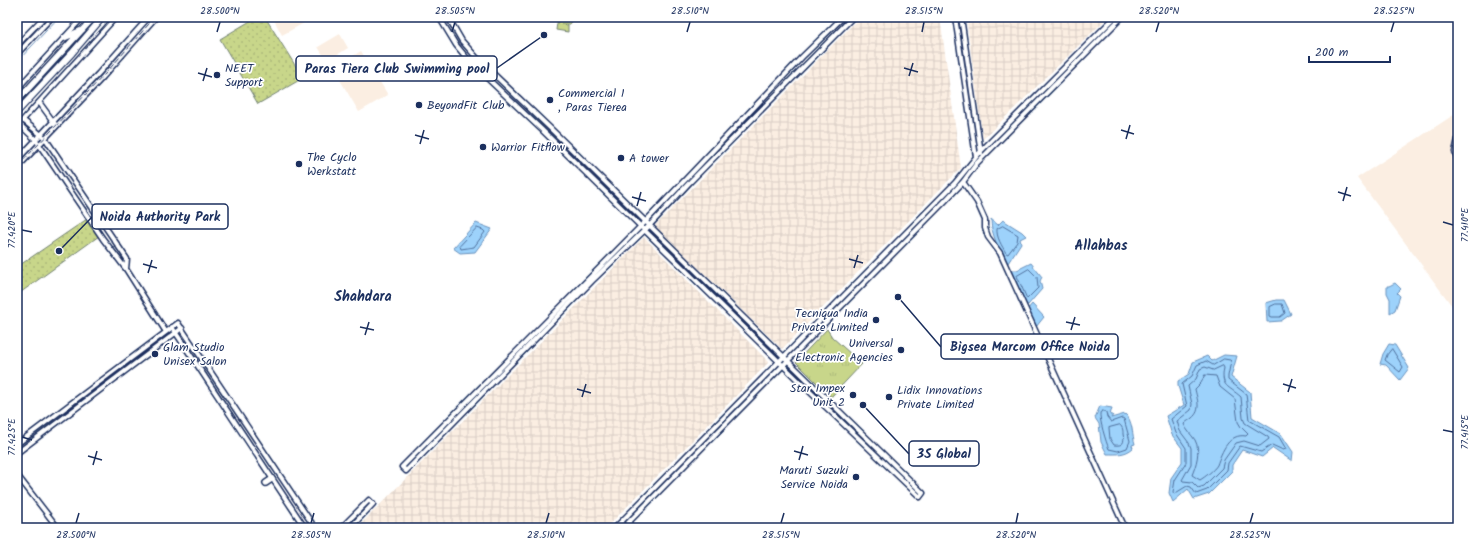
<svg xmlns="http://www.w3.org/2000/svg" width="1475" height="545" viewBox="0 0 1475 545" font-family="Kalam,sans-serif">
<defs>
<pattern id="industrial-grid" width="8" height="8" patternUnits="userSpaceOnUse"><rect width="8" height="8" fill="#fbeee2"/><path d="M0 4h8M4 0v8" fill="none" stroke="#d7ccc4"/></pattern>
<pattern id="grass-tufts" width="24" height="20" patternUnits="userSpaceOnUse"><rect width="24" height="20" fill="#c8d68a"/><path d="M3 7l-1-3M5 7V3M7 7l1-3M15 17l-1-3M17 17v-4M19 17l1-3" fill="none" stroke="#abb87a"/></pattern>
<pattern id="park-dots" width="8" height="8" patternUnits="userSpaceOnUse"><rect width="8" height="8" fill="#c8d68a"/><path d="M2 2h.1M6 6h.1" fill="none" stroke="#abb87a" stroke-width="1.8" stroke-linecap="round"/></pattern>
</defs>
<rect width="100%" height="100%" fill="#fff"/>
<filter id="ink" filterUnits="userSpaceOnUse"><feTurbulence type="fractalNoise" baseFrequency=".025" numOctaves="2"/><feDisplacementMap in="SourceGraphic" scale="8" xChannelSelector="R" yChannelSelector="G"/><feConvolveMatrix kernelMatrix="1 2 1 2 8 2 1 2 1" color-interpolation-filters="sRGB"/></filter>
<g filter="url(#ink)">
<path fill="#fbeee2" d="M279,17H300L304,23L282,35L274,20Z
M340,34L348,48L327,61L318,47Z
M361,51L388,95L359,112L333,68Z
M1458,112V314L1357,178Z"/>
<path fill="url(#industrial-grid)" d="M860,17H940L961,168L782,349L655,226Z
M966,17H1108L983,139Z
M644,237L769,362L699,434L606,528H357Z"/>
<path fill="url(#grass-tufts)" stroke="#728274" d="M827,329L832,337L862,364L831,397L796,362Z"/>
<path fill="url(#park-dots)" stroke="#728274" d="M257,17H265L303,78L258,104L220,39Z
M87,219L99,236L17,295V267Z"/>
<path fill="#c8d68a" stroke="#728274" d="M558,17L571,18L570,24H561L568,25V32L556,30Z"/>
<path fill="#9dd2fb" stroke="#6991bc" d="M991,219L998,225L1003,220L1022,232L1026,236L1020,239L1021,243L1008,263L1005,262C999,248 991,235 991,219Z
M476,223L492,229L475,252L460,253L453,248Z
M1031,263L1042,277L1040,281L1042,289L1028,305L1024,304L1010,270H1017Z
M1395,283L1401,289L1397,293L1400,296L1395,310L1390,313V299L1387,293V286H1389Z
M1276,300H1284L1291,314L1281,321L1267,322L1266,303Z
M1032,304L1044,317L1036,327L1027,310Z
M1389,344L1395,345L1409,368L1400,380L1386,365L1380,364L1383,354Z
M1224,355L1237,356L1231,377L1250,392L1252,417L1281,434L1293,452L1292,461L1273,448L1262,457L1242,450L1232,465V471L1209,494L1194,499L1188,489L1173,502L1169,493L1171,478L1182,462V448L1172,435L1166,416L1184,405L1178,386V381L1189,374L1193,362L1207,356L1212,361Z
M1100,406L1112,408L1110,415H1113L1111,418L1125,414C1133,420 1132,435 1135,444L1132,445L1133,448C1125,455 1117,454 1107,454L1101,442L1099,424L1095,418Z"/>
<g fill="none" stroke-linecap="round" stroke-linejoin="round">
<path stroke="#4f709d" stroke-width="1" d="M1003,226L1018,235L1017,242L1008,254L1006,253C1002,246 996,237 997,229Z
M477,228L483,230L485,232L474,247L461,249L460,246Z
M1029,269L1037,277L1038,288L1027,299L1017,276Z
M1276,304H1282L1285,313L1280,317H1272L1270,316V307Z
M1392,349L1403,367L1400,372L1385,360L1387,355Z
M1224,359L1230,360L1231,361L1228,376V380L1246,394L1249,420L1279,437L1286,449L1283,450L1272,445L1261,452L1240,446L1228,463L1227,470L1207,490L1196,494L1191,487L1187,486L1174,494L1173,492L1175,480L1186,463V448L1176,433L1171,419L1187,406L1182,384L1192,376L1197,365L1206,361L1213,365Z
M1223,366L1224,368C1220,387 1229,386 1241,397L1243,418L1245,423L1268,437L1269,439L1260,446L1244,441L1236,443L1224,460L1222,468L1204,486L1198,488L1192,482L1183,481L1182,480L1191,464V448L1189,443L1180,431L1177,421L1191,410L1192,404L1188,386L1196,379L1200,369L1205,367L1213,370Z
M1205,375L1216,376L1220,387L1235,399L1238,422L1241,427L1248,434L1246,436C1229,433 1222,451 1217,465C1214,470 1205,477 1200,480L1192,475C1196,465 1201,451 1195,440C1191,434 1186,430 1184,424C1187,421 1190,420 1192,418C1202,410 1197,399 1195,389L1201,383Z
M1103,411L1106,412L1107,417L1111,422L1122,418L1124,419L1130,441L1127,448L1118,451L1109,449C1106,442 1099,419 1100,413Z
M1120,425C1123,428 1123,430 1123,434C1125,443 1123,446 1114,445L1110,439L1109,428Z"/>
<path stroke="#6991bc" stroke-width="1" d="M17,62L59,17"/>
<g stroke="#1b2f5e" stroke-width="7">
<path id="tertiary" d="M439,17L456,45L470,62L542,130L808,390L920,497L923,493L549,127L477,58L462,41L448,17
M843,17L802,57L645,222L402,467L406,471L592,281L649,226L690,182L853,17
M955,17L976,157
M961,17L981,153
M17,45L44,17
M17,54L52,17
M17,89L83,17
M39,102L55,124
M23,120L45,138L127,259L126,269
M21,122L116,17
M19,124L36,140L103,239L126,269L166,332
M1458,139L1455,152L1458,161
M17,160L98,74L149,17
M17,168L103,77L156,17
M963,182L977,202L985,220V228L988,237L1000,253L1125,528
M172,327L305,528
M17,444L178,323L315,528
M17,453L182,328
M17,475L58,528
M341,528L369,500L373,504L350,528
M615,528L955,183L981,151L1115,17
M623,528L945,201L963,182L977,163L1122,17"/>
</g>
<g stroke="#1b2f5e" stroke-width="8">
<path id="primary" d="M266,483L272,479"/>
</g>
<g stroke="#1b2f5e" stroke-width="8">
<path id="trunk" d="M64,38L82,30
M17,101L94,17
M17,112L72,53L103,17"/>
</g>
<use href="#tertiary" stroke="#fff" stroke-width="4"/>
<use href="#primary" stroke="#fff" stroke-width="5"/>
<use href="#trunk" stroke="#fff" stroke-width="5.5"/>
<path stroke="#1b2f5e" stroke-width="1" stroke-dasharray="6 3" stroke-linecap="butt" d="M17,167L106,73L155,17"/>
</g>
</g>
<path fill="none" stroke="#1b2f5e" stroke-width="1.5" d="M217,32L220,22M452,32L455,22M687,32L690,22M922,32L924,22M1156,32L1159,22M1391,32L1394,22M904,68L918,72M198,73L212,77M909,76L913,63M203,81L207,68M1121,130L1134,134M415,135L429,139M1126,139L1130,125M420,144L424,130M1338,192L1351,196M632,197L646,201M1343,201L1347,187M637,206L641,192M1443,222L1453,225M22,230L32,232M849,259L863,263M143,264L157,268M854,268L858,255M148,273L152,260M1066,322L1080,325M360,327L374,330M1071,330L1075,317M365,335L369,322M1283,384L1296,388M577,389L591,393M1288,392L1292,379M582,397L586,384M1443,430L1453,432M22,437L32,440M794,451L808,455M88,456L102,460M799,460L803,446M93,465L97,451M76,523L79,513M311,523L314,513M546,523L549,513M781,523L784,513M1016,523L1018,513M1250,523L1253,513"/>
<g fill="#1b2f5e" stroke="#fff" stroke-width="1.5">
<circle cx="217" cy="75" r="4"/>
<circle cx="550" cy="100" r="4"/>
<circle cx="419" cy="105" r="4"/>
<circle cx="483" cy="147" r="4"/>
<circle cx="621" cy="158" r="4"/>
<circle cx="299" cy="164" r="4"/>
<circle cx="876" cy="320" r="4"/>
<circle cx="901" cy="350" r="4"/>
<circle cx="155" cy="354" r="4"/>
<circle cx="853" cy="395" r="4"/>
<circle cx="889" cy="397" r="4"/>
<circle cx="856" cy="477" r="4"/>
</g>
<g text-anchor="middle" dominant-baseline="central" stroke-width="3.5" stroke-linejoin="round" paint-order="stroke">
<g font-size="12" fill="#1b2f5e" stroke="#fff" text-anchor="start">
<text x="225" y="68">NEET<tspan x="225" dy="14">Support</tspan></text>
<text x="558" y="93">Commercial 1<tspan x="558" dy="14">, Paras Tierea</tspan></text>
<text x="427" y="105">BeyondFit Club</text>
<text x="491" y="147">Warrior Fitflow</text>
<text x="307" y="157">The Cyclo<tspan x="307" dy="14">Werkstatt</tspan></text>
<text x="629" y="158">A tower</text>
<text x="868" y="313" text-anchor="end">Tecniqua India<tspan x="868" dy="14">Private Limited</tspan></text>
<text x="893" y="343" text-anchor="end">Universal<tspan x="893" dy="14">Electronic Agencies</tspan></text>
<text x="163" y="347">Glam Studio<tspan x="163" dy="14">Unisex Salon</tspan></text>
<text x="845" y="388" text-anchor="end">Star Impex<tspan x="845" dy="14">Unit 2</tspan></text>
<text x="897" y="390">Lidix Innovations<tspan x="897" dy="14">Private Limited</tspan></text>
<text x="848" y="470" text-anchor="end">Maruti Suzuki<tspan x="848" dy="14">Service Noida</tspan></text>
</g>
<g font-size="14" font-weight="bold" fill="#1b2f5e" stroke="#fff">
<text x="1101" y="246">Allahbas</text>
<text x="363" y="297">Shahdara</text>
</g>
</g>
<path fill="none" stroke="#1b2f5e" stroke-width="1.5" d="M544 35L497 68M59 251L92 217M898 297L941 347M863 405L909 454"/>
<g fill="#1b2f5e" stroke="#fff" stroke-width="1.5">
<circle cx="544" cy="35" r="4"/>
<circle cx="59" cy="251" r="4"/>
<circle cx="898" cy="297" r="4"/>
<circle cx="863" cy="405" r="4"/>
</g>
<g fill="#fff" stroke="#1b2f5e" stroke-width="1.5">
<rect x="296" y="56" width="201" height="25" rx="4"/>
<rect x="92" y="204" width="136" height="25" rx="4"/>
<rect x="941" y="334" width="177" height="25" rx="4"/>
<rect x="909" y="441" width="70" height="25" rx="4"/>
</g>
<g font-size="13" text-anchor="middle" font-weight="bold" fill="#1b2f5e">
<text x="397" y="73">Paras Tiera Club Swimming pool</text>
<text x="160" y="221">Noida Authority Park</text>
<text x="1030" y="351">Bigsea Marcom Office Noida</text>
<text x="944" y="458">3S Global</text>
</g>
<rect width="1475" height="545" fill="none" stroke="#fff" stroke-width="44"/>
<path d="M1309 56v6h81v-6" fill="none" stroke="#1b2f5e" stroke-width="2"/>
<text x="1315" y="56" font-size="12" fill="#1b2f5e" stroke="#ffffff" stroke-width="3" paint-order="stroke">200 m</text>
<rect x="22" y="22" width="1431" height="501" fill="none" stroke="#1b2f5e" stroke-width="1.5"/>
<g font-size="10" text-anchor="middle" fill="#1b2f5e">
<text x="220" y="14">28.500°N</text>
<text x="455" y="14">28.505°N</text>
<text x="690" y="14">28.510°N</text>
<text x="924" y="14">28.515°N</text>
<text x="1159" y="14">28.520°N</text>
<text x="1394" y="14">28.525°N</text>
<text transform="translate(1464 225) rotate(-90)" y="4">77.410°E</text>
<text transform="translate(11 230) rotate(-90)" y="4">77.420°E</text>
<text transform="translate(1464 432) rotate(-90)" y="4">77.415°E</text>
<text transform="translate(11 437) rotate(-90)" y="4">77.425°E</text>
<text x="76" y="538">28.500°N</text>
<text x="311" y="538">28.505°N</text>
<text x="546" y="538">28.510°N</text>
<text x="781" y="538">28.515°N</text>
<text x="1016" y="538">28.520°N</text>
<text x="1250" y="538">28.525°N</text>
</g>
</svg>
